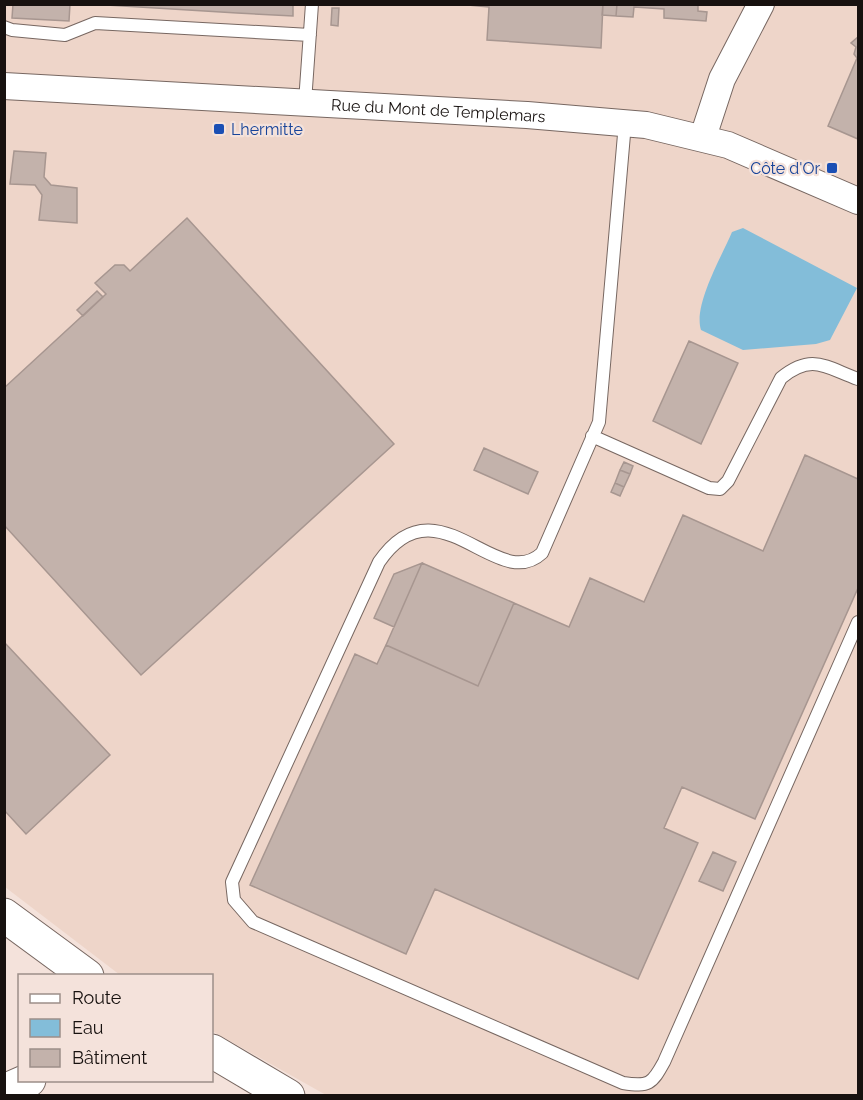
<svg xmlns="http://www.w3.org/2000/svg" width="863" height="1100" viewBox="0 0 863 1100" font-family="Raleway,sans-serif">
<rect width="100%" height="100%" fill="#f4e2db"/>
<path fill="#eed5c9" d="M4,5H858V1095H326L212,1031V976L120,975L5,887Z"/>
<path fill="#83bdd9" d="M743,228L857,288L830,340L816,344L743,350L701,330C693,305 722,256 732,232Z"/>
<path fill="#c3b2ab" stroke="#a79690" stroke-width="1.5" d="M13,4H70L69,21L12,18Z
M90,4H293V16L237,13Z
M457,4H603L601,48L487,40L489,7Z
M603,4H617L616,16L602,15Z
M617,4H698V11L707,12L706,21L664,18V9L634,7L633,17L616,16Z
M332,8H339L338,26L331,25Z
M858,37V139L828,126L857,58L854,54L856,47L851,43Z
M14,151L46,153L44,177L51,185L77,188V223L39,220L42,195L35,185L10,184Z
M187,218L394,444L141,675L4,525V388L106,294L95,283L115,265H124L130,271Z
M97,291L103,297L83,316L77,310Z
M689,341L738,363L701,444L653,421Z
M484,448L538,472L528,494L474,470Z
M805,455L858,479V588L755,819L682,787L664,828L698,843L638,979L435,889L406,954L250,885L355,654L377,664L386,645L478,686L514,603L569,627L590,578L644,602L683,515L763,551Z
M624,462L633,466L630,474L620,470Z
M620,470L630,474L624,487L615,483Z
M615,483L624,487L620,496L611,492Z
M422,563L514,603L478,686L386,645Z
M422,563L394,627L374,618L394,574Z
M4,642L110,755L26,834L4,810Z
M713,852L736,862L723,891L699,881Z"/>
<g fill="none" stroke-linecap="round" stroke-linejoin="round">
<g stroke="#776761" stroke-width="14">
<path id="lane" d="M4,27L12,30L65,35L95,23L310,35
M305,102L312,4
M625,123L599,422L542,553C497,595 437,477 379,562L232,882L234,900L253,922L623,1083C649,1087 652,1084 664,1062L858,622
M592,436L709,488L720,489L728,481L781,378C812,353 825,367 858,379"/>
</g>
<g stroke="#776761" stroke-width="28">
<g id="street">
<path id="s1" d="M4,86L527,115L646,125L728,145L858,201"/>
<path d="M703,137L722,79L761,4"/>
</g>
</g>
<g stroke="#776761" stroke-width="35">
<path id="secondary" d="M4,915L87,976
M212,1051L288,1096
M4,1091L29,1080"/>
</g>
<use href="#lane" stroke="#fff" stroke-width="12"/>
<use href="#street" stroke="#fff" stroke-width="26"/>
<use href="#secondary" stroke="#fff" stroke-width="33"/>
</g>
<g fill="#1a4fb4" stroke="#f4e2db" stroke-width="2">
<rect x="213" y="123" width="12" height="12" rx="3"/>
<rect x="826" y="162" width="12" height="12" rx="3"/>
</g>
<g text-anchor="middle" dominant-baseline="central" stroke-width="4.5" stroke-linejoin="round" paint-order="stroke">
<g font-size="16" fill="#17110f" stroke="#f4e2db">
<text stroke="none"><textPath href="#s1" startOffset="435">Rue du Mont de Templemars</textPath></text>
</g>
<g font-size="16" fill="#164399" stroke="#f4e2db" text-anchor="start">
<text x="231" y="129">Lhermitte</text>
<text x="820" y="168" text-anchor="end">Côte d'Or</text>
</g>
</g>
<rect width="863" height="1100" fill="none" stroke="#17110f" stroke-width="12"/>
<rect x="18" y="974" width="195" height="108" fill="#f4e2db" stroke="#9c8e89" stroke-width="1.5"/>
<rect x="30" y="994" width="30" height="9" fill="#ffffff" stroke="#9c8e89" stroke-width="1.5"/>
<text x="72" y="1004" font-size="18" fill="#17110f">Route</text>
<rect x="30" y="1019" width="30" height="18" fill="#83bdd9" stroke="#9c8e89" stroke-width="1.5"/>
<text x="72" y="1034" font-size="18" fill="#17110f">Eau</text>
<rect x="30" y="1049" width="30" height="18" fill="#c3b2ab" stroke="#9c8e89" stroke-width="1.5"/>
<text x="72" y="1064" font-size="18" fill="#17110f">Bâtiment</text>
</svg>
